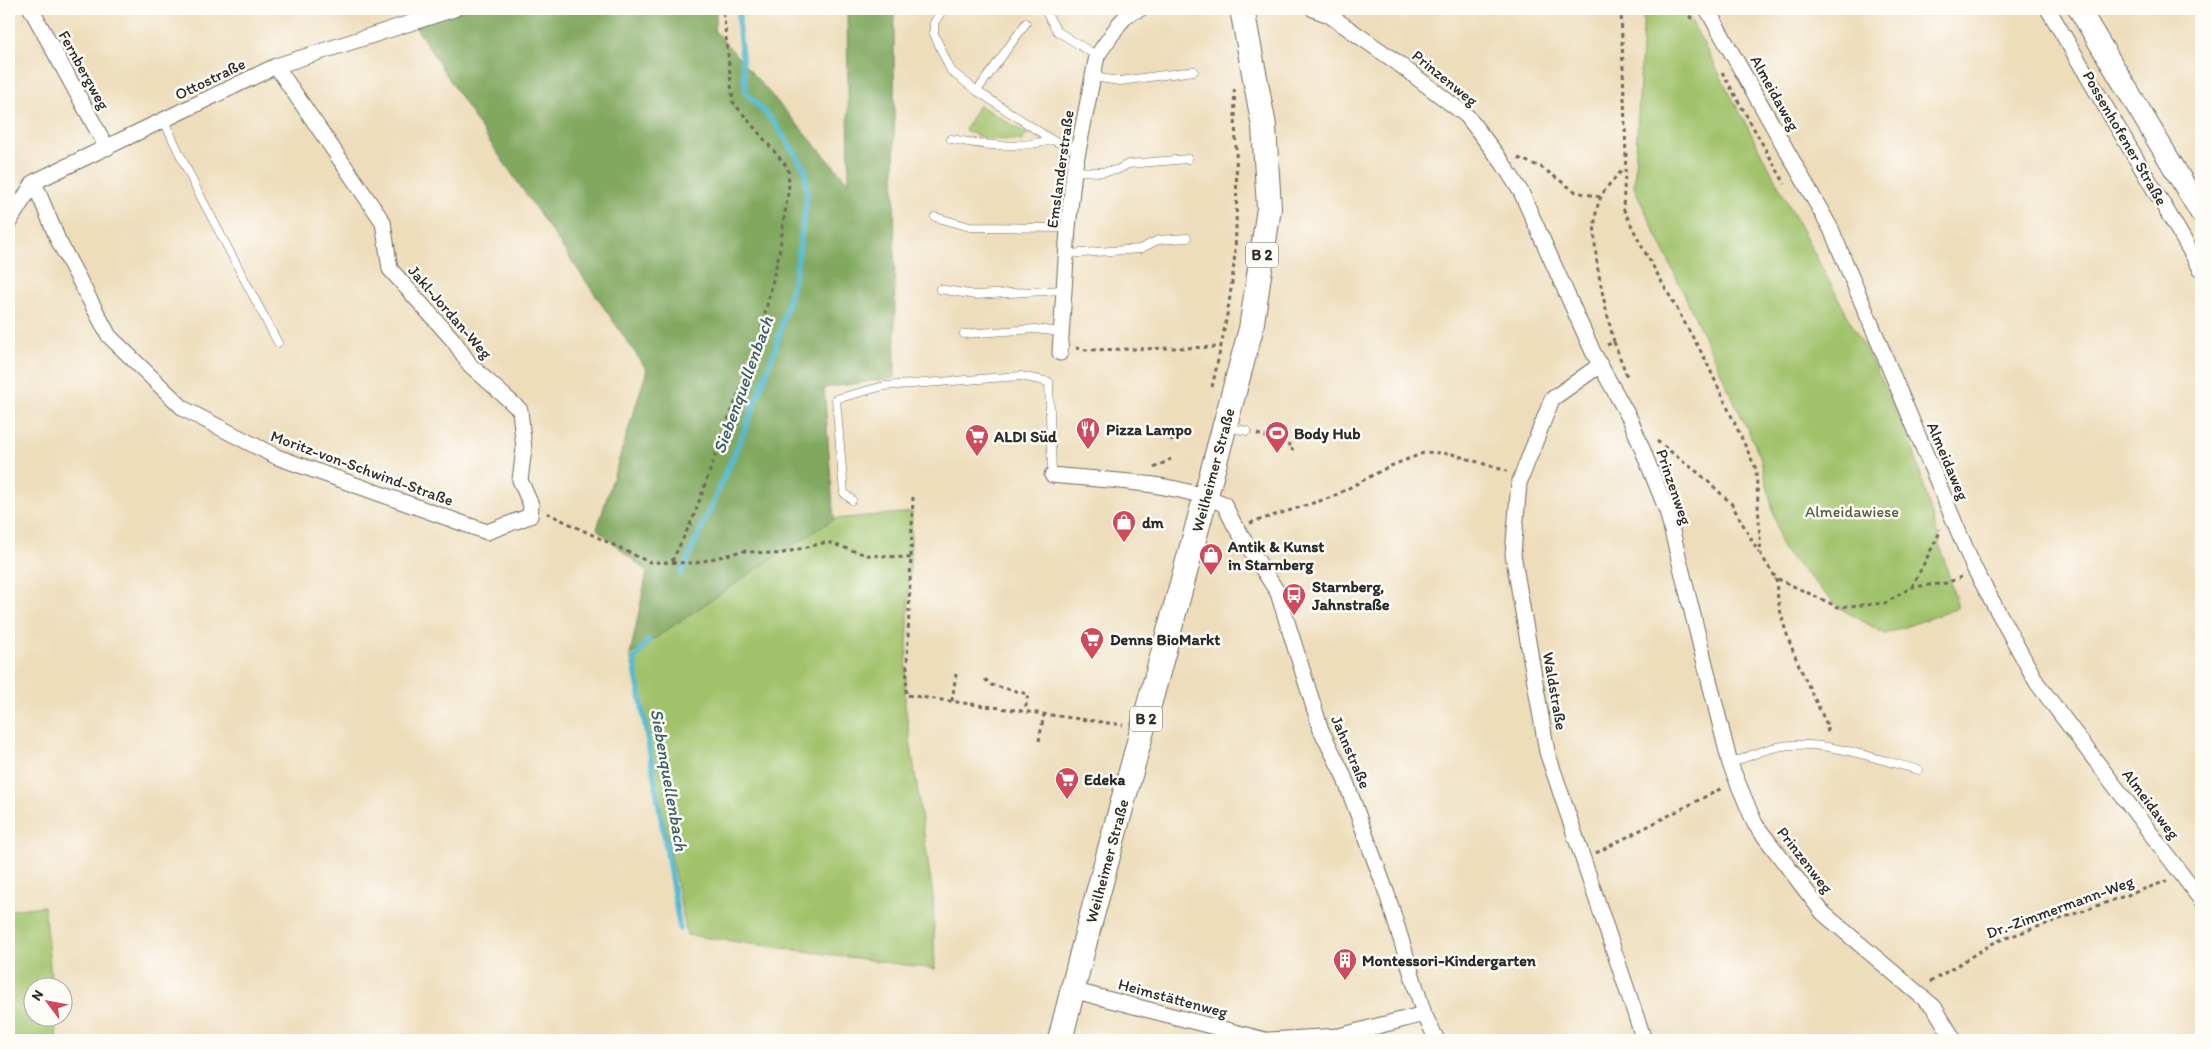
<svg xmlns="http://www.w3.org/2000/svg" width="2210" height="1049" viewBox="0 0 2210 1049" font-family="Itim,sans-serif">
<rect width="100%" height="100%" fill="#fdfcf7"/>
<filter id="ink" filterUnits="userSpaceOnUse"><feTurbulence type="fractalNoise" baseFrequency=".02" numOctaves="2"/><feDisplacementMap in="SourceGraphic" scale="10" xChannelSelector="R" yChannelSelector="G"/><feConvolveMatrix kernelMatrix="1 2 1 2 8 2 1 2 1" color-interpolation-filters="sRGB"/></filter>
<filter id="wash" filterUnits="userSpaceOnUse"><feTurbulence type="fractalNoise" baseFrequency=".0096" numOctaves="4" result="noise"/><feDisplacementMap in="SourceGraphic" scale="20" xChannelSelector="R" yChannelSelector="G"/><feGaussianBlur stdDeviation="1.12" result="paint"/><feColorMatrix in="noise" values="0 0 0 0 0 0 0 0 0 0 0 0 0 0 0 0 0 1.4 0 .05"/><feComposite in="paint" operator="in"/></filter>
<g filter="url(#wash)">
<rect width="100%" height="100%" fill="#edb"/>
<path fill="#a0c26b" stroke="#66764b" d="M1644,9H1685L1908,430L1958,608L1885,634L1838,607L1782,549L1760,456L1634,187Z
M979,105L1027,134L1022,141L982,138L965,130Z
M912,512L905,705L933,896L935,969L687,935L630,655L779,554L834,519Z
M44,906L52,986H32V1016L55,1017L57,1040H9V910Z"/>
<path fill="#80a85f" stroke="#566a45" d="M466,9H717L714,30L849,183L847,9H894L895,378L824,388L834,519L779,554L630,655L647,572L597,529L647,370L483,132L415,26Z"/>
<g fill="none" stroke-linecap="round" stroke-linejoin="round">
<path stroke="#54bad2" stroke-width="5.5" d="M681,574L744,432L775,350L796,272L807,195L805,169L774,122L746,93L739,30V9
M649,640L634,660L680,929"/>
</g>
</g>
<g filter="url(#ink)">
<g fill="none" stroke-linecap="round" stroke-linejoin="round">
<g stroke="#6f695d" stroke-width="9">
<path id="lane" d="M943,9L934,23V34L951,71L977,91L1052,140L1080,150
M1044,9L1057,31L1097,56
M1093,77L1120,81L1194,71
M977,91L1026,23
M164,121L194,184L278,343
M951,139C988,146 1015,149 1052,140
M1074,171L1102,172L1117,170L1128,164L1188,159
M935,217L970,227L1068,228
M1067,254L1140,249L1158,240L1187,238
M940,289L975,295L1063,290
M964,334L1035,329L1061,332
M1227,427L1247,431
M852,500L844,493L836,399L884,386L1021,376L1049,382L1052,475
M1730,764C1745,758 1761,750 1777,747C1823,738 1875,759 1919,770"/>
</g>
<g stroke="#6f695d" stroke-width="17">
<path id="street" d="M31,9L107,148
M1313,9L1329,15L1395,61L1467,116L1502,162L1521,192L1593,352L1631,421L1667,511L1730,764L1755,824L1823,913L1934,1007L1954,1040
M1707,9L1831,229L1973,566L2037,683L2201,900
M2048,9L2201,269
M34,182L58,240L109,336L184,409L277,457L487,532L530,516L531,505L520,480L524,449L520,410L470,365L454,341L390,269L383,222L276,66
M9,222L34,182L276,66L454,9
M1060,353L1068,228L1074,171L1097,56L1119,24L1128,14L1140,9
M1600,365L1552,399L1519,483L1513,554L1547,752L1644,1040
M1052,475C1109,481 1171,481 1224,504L1235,526L1278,593L1321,730L1343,774L1387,894L1424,1014L1437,1040
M1072,990L1265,1040
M1269,1040L1339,1036L1424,1014"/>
</g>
<g stroke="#6f695d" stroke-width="23">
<path id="secondary" d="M2079,9L2201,213"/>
</g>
<g stroke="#6f695d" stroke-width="26">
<path id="primary" d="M1060,1040L1085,941L1251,329L1269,208L1264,126L1242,9"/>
</g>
<path stroke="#6f695d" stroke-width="3" stroke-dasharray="4 4" stroke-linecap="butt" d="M1621,9L1626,156L1623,208L1640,243L1705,359L1756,469L1761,555L1776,578L1838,607L1885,603L1912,587L1947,583L1961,577
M1685,9L1693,21
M1722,72L1785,184
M1518,158L1541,167L1576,192L1600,197
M1614,342L1627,376
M1607,345L1614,342C1605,304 1585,234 1600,199C1604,188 1616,178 1623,169
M1076,348L1086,350L1221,347
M1212,387C1222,343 1232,296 1235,251C1238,196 1236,140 1234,85
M1257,434L1293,446L1292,451
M1170,439L1176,441
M1657,441L1701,475L1731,503L1759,553
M1154,468L1171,459
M913,497L906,695L1123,725
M547,513L649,562L696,563L742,551L779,554L827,542L866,555L912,558
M1250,523L1332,497L1388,467L1426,452L1452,454L1507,471
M672,561L694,516L727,422L756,352L779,254L789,185L788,168L733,102L723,9
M1776,578C1778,631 1805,677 1827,725L1828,735
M1912,587L1940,532L1939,529
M985,679L991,685L1028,694L1025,711
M952,701L956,674
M1039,741L1044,714
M1596,853L1724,787
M1930,982L1995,942L2167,881"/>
<use href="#lane" stroke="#fff" stroke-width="8"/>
<use href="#street" stroke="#fff" stroke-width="15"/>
<use href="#secondary" stroke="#fff" stroke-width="21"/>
<use href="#primary" stroke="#fff" stroke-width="24"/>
</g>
</g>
<defs>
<g id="restaurant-pin" transform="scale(1.25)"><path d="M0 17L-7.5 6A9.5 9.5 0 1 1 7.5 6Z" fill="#d1495b" stroke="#fdfcf7"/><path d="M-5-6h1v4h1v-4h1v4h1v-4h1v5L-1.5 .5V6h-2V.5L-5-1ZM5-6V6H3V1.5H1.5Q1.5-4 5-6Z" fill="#fff"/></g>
<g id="stadium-pin" transform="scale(1.25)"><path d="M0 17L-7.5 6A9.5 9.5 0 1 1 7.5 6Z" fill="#d1495b" stroke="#fdfcf7"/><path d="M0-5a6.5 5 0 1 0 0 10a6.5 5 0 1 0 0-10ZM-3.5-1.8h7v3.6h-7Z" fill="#fff"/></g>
<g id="supermarket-pin" transform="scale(1.25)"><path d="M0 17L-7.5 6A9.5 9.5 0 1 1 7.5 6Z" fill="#d1495b" stroke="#fdfcf7"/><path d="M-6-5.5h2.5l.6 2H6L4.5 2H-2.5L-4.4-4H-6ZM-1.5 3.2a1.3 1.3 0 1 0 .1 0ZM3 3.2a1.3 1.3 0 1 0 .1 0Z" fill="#fff"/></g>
<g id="shop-pin" transform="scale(1.25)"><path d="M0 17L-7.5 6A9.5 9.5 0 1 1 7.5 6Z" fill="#d1495b" stroke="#fdfcf7"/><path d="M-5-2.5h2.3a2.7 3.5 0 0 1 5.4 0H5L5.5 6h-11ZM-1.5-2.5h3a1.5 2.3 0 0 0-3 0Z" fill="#fff"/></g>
<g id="bus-pin" transform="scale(1.25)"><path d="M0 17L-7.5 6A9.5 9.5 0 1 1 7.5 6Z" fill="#d1495b" stroke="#fdfcf7"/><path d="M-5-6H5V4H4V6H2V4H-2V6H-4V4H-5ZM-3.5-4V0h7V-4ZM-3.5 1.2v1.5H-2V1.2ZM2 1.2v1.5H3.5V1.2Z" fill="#fff"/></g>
<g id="building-pin" transform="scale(1.25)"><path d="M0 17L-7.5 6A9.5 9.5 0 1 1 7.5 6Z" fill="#d1495b" stroke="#fdfcf7"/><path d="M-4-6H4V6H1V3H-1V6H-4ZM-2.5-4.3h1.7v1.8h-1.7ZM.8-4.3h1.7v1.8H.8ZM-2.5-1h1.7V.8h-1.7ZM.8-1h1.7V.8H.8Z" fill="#fff"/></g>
</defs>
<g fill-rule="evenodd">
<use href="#restaurant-pin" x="1088" y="429"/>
<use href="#stadium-pin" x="1277" y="433"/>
<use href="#supermarket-pin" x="977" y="436"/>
<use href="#shop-pin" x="1124" y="522"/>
<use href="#shop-pin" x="1211" y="555"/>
<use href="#bus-pin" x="1294" y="595"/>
<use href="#supermarket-pin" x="1092" y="639"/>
<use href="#supermarket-pin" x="1067" y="779"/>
<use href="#building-pin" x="1345" y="960"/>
</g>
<g text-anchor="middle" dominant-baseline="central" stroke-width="5" stroke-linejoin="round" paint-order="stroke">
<g fill="#fdfcf7" stroke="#6a6a68" stroke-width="1">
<rect x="1246" y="242.5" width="32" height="25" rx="4"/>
<rect x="1130" y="706.5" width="32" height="25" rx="4"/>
</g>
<g font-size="15" font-weight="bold" fill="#2b2b2b">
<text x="1262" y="255">B 2</text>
<text x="1146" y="719">B 2</text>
</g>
<g font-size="16" fill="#2b2b2b" stroke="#fdfcf7">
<text transform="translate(84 70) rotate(61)">Fernbergweg</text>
<text transform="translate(1445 78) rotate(39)">Prinzenweg</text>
<text transform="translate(210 79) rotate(-26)">Ottostraße</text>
<text transform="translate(1775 93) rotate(61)">Almeidaweg</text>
<text transform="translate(2125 138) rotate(60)">Possenhofener Straße</text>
<text transform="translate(1060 169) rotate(-82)">Emslanderstraße</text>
<text transform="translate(450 312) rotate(49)">Jakl-Jordan-Weg</text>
<text transform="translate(1948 461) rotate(67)">Almeidaweg</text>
<text transform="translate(362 468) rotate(20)">Moritz-von-Schwind-Straße</text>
<text transform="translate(1213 470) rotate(-75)">Weilheimer Straße</text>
<text transform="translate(1674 487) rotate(71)">Prinzenweg</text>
<text transform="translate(1555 691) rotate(80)">Waldstraße</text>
<text transform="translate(1351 752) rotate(67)">Jahnstraße</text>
<text transform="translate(2151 804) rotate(53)">Almeidaweg</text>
<text transform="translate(1805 860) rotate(52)">Prinzenweg</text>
<text transform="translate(1107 861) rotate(-75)">Weilheimer Straße</text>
<text transform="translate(2060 907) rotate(-20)">Dr.-Zimmermann-Weg</text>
<text transform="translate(1173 998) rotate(15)">Heimstättenweg</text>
</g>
<g font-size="16" font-weight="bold" fill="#2b2b2b" stroke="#fdfcf7" text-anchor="start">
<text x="1106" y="429">Pizza Lampo</text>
<text x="1294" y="433">Body Hub</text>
<text x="994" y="436">ALDI Süd</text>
<text x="1142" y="522">dm</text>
<text x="1228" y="546">Antik &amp; Kunst<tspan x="1228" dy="18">in Starnberg</tspan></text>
<text x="1312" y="586">Starnberg,<tspan x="1312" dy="18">Jahnstraße</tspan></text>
<text x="1110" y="639">Denns BioMarkt</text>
<text x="1084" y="779">Edeka</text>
<text x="1362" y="960">Montessori-Kindergarten</text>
</g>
<g font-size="16" fill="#546041" stroke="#fdfcf7">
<text x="1852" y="511">Almeidawiese</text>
</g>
<g font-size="18" font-style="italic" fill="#395d65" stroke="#fdfcf7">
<text transform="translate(743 385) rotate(-70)">Siebenquellenbach</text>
<text transform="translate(669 780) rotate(80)">Siebenquellenbach</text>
</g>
</g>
<rect width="2210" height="1049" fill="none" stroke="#fdfcf7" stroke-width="30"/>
<g transform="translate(48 1002) rotate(302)"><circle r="24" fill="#fdfcf7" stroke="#a9a8a5"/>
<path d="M0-4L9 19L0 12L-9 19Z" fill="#d1495b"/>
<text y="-8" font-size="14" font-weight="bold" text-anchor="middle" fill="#2b2b2b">N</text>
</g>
</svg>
